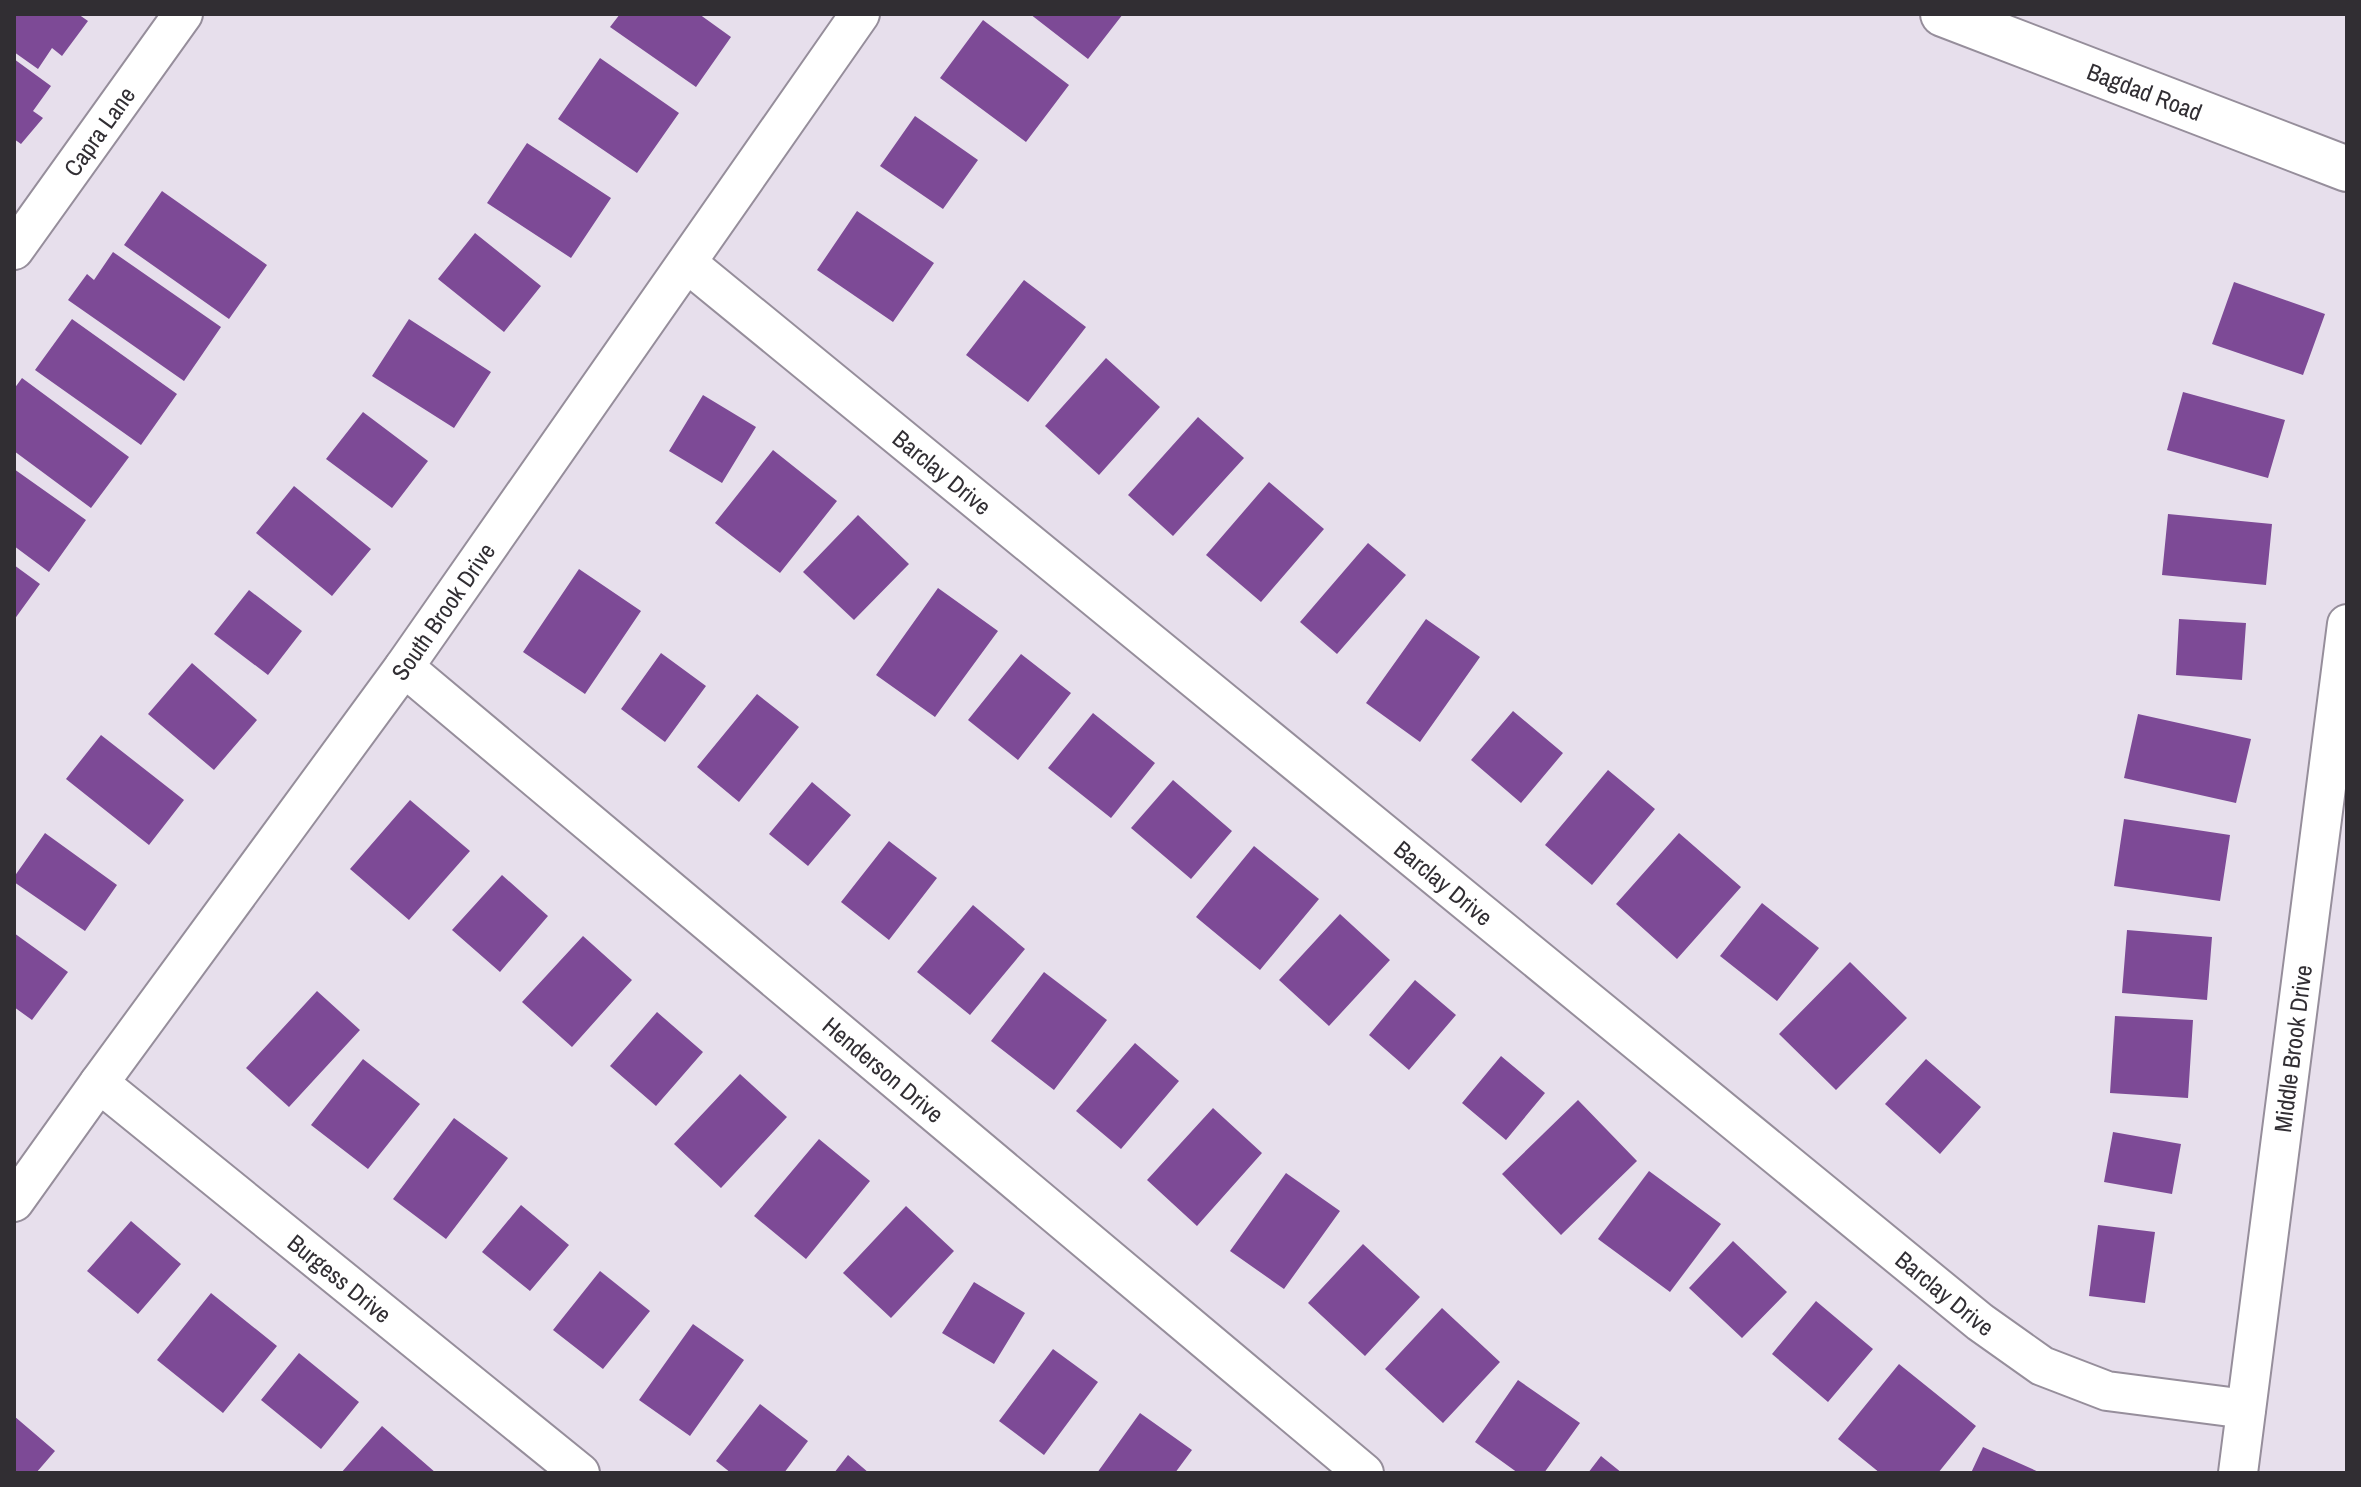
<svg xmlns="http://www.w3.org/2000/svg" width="2361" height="1487" viewBox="0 0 2361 1487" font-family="'Archivo Narrow',sans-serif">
<rect width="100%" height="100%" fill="#e7dfec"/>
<path fill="#7d4a96" d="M14,14H78L88,21L62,56L52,48L38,69L14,52Z
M620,14H699L731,37L696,87L610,27Z
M1030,14H1123L1088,59Z
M983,20L1069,85L1026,142L940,78Z
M600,58L679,113L637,173L558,119Z
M14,59L51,86L33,111L43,118L21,144L14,139Z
M915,116L978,160L943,209L880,166Z
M527,143L611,198L571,258L487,203Z
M162,191L267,265L229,319L124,245Z
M857,211L934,263L893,322L817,270Z
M475,233L541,286L504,332L438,279Z
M113,252L221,327L184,381L68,300L87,274L94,280Z
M1024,280L1086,327L1028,402L966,355Z
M2234,282L2325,314L2303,375L2212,344Z
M72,319L177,394L141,445L35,370Z
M409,319L491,372L454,428L372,376Z
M1106,358L1160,407L1099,475L1045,426Z
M22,378L129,457L91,508L14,451V389Z
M2183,392L2285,420L2268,478L2167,450Z
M703,395L756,427L722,483L669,451Z
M363,412L428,461L392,508L326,459Z
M1198,417L1244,458L1173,536L1128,495Z
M773,450L837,501L780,573L715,523Z
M14,469L86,520L49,572L14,546Z
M1269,482L1324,529L1261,602L1206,555Z
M294,486L371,549L332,596L256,533Z
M2168,514L2272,524L2266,585L2162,575Z
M858,515L909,564L854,620L803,572Z
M1368,543L1406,575L1337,654L1300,622Z
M14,565L40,584L14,620Z
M579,569L641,611L585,694L523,652Z
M938,588L998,631L935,717L876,675Z
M249,590L302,631L268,675L214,634Z
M1426,619L1480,657L1420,742L1366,703Z
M2179,619L2246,623L2242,680L2176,675Z
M661,653L706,686L665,742L621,709Z
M1021,654L1071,693L1018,760L968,720Z
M192,663L257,720L214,770L148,714Z
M757,694L799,727L739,802L697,767Z
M1513,711L1563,753L1521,803L1471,760Z
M1093,713L1155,763L1111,818L1048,768Z
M2138,714L2251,739L2236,803L2124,778Z
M101,735L184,800L149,845L66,779Z
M1608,770L1655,809L1592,885L1545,845Z
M1173,780L1232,831L1191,879L1131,828Z
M812,782L851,815L808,866L769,834Z
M410,800L470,851L409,920L350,869Z
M2124,819L2230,835L2220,901L2114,886Z
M45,833L117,885L85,931L14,882V877Z
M1679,833L1741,887L1677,959L1616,904Z
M889,841L937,878L889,940L841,902Z
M1254,846L1319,899L1260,970L1196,917Z
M502,875L548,916L500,972L452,930Z
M1762,903L1819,948L1777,1001L1720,956Z
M973,905L1025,949L970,1015L917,972Z
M1340,914L1390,960L1329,1026L1279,980Z
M2127,930L2212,937L2207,1000L2122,993Z
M14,933L68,972L32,1020L14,1007Z
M583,936L632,980L572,1047L522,1002Z
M1850,962L1907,1018L1836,1090L1779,1034Z
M1044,972L1107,1020L1054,1090L991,1041Z
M1415,980L1456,1015L1409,1070L1369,1035Z
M317,991L360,1030L289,1107L246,1068Z
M657,1012L703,1052L656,1106L610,1066Z
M2115,1016L2193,1020L2188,1098L2110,1093Z
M1135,1043L1179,1081L1121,1149L1076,1111Z
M1501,1056L1545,1093L1506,1140L1462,1103Z
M363,1059L420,1104L368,1169L311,1125Z
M1926,1059L1981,1107L1940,1154L1885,1104Z
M740,1074L787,1117L721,1188L674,1144Z
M1578,1100L1637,1161L1561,1235L1502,1174Z
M1213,1108L1262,1153L1197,1226L1147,1180Z
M454,1118L508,1158L446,1239L393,1199Z
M2113,1132L2181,1144L2172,1194L2104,1182Z
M819,1139L870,1181L806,1259L754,1216Z
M1649,1171L1721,1224L1670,1292L1598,1239Z
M1286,1173L1340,1211L1284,1289L1230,1251Z
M521,1205L569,1245L530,1291L482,1252Z
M906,1206L954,1251L891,1318L843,1273Z
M131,1221L181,1264L138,1314L87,1271Z
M2098,1225L2155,1232L2145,1303L2089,1296Z
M1733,1241L1787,1292L1742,1338L1689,1288Z
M1363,1244L1420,1297L1365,1356L1308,1303Z
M600,1271L650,1311L603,1369L553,1330Z
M974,1282L1025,1313L994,1364L942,1333Z
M211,1293L277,1346L223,1413L157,1360Z
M1816,1301L1873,1349L1828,1402L1772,1354Z
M1442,1308L1500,1362L1443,1423L1385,1369Z
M693,1324L744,1360L690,1436L639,1400Z
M1053,1349L1098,1382L1044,1455L999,1421Z
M299,1353L359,1402L321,1449L261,1400Z
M1899,1364L1976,1426L1938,1473H1880L1838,1439Z
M1518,1380L1580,1423L1544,1473H1518L1475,1442Z
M760,1404L808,1441L784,1473H731L716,1461Z
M1140,1413L1192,1450L1175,1473H1097Z
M14,1416L55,1451L36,1473H14Z
M382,1426L436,1473H341Z
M1983,1447L2041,1473H1971Z
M848,1455L869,1473H834Z
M1601,1456L1622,1473H1588Z"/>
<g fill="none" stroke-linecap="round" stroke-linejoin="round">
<g stroke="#968e9b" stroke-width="42">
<g id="minor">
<path id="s1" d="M14,250L183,14"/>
<path id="s2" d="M687,263L1980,1322L2042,1366L2107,1391L2246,1409"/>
<path id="s3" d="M404,667L1364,1473"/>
<path id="s4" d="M99,1083L580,1473"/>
<path id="s5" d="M14,1202L99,1083L404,667L860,14"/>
<path id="s6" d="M2238,1473L2347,624"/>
</g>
</g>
<g stroke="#968e9b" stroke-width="48">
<g id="tertiary">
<path id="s7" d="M1943,14L2347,169"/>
</g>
</g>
<use href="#minor" stroke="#fff" stroke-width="38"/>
<use href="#tertiary" stroke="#fff" stroke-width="44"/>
</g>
<g text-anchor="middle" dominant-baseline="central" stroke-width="8" stroke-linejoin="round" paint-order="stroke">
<g font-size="24" fill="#312e33" stroke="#e7dfec">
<text stroke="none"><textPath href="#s7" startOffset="216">Bagdad Road</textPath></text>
<text stroke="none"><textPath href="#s1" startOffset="146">Capra Lane</textPath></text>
<text stroke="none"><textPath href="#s2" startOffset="330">Barclay Drive</textPath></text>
<text stroke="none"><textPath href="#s5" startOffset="730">South Brook Drive</textPath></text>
<text stroke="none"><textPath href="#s2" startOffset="978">Barclay Drive</textPath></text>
<text stroke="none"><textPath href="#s6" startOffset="428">Middle Brook Drive</textPath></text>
<text stroke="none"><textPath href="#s3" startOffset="626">Henderson Drive</textPath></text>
<text stroke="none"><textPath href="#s4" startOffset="310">Burgess Drive</textPath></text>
<text stroke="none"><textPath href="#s2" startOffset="1626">Barclay Drive</textPath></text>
</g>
</g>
<rect width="2361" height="1487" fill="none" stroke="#312e33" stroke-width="32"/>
</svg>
